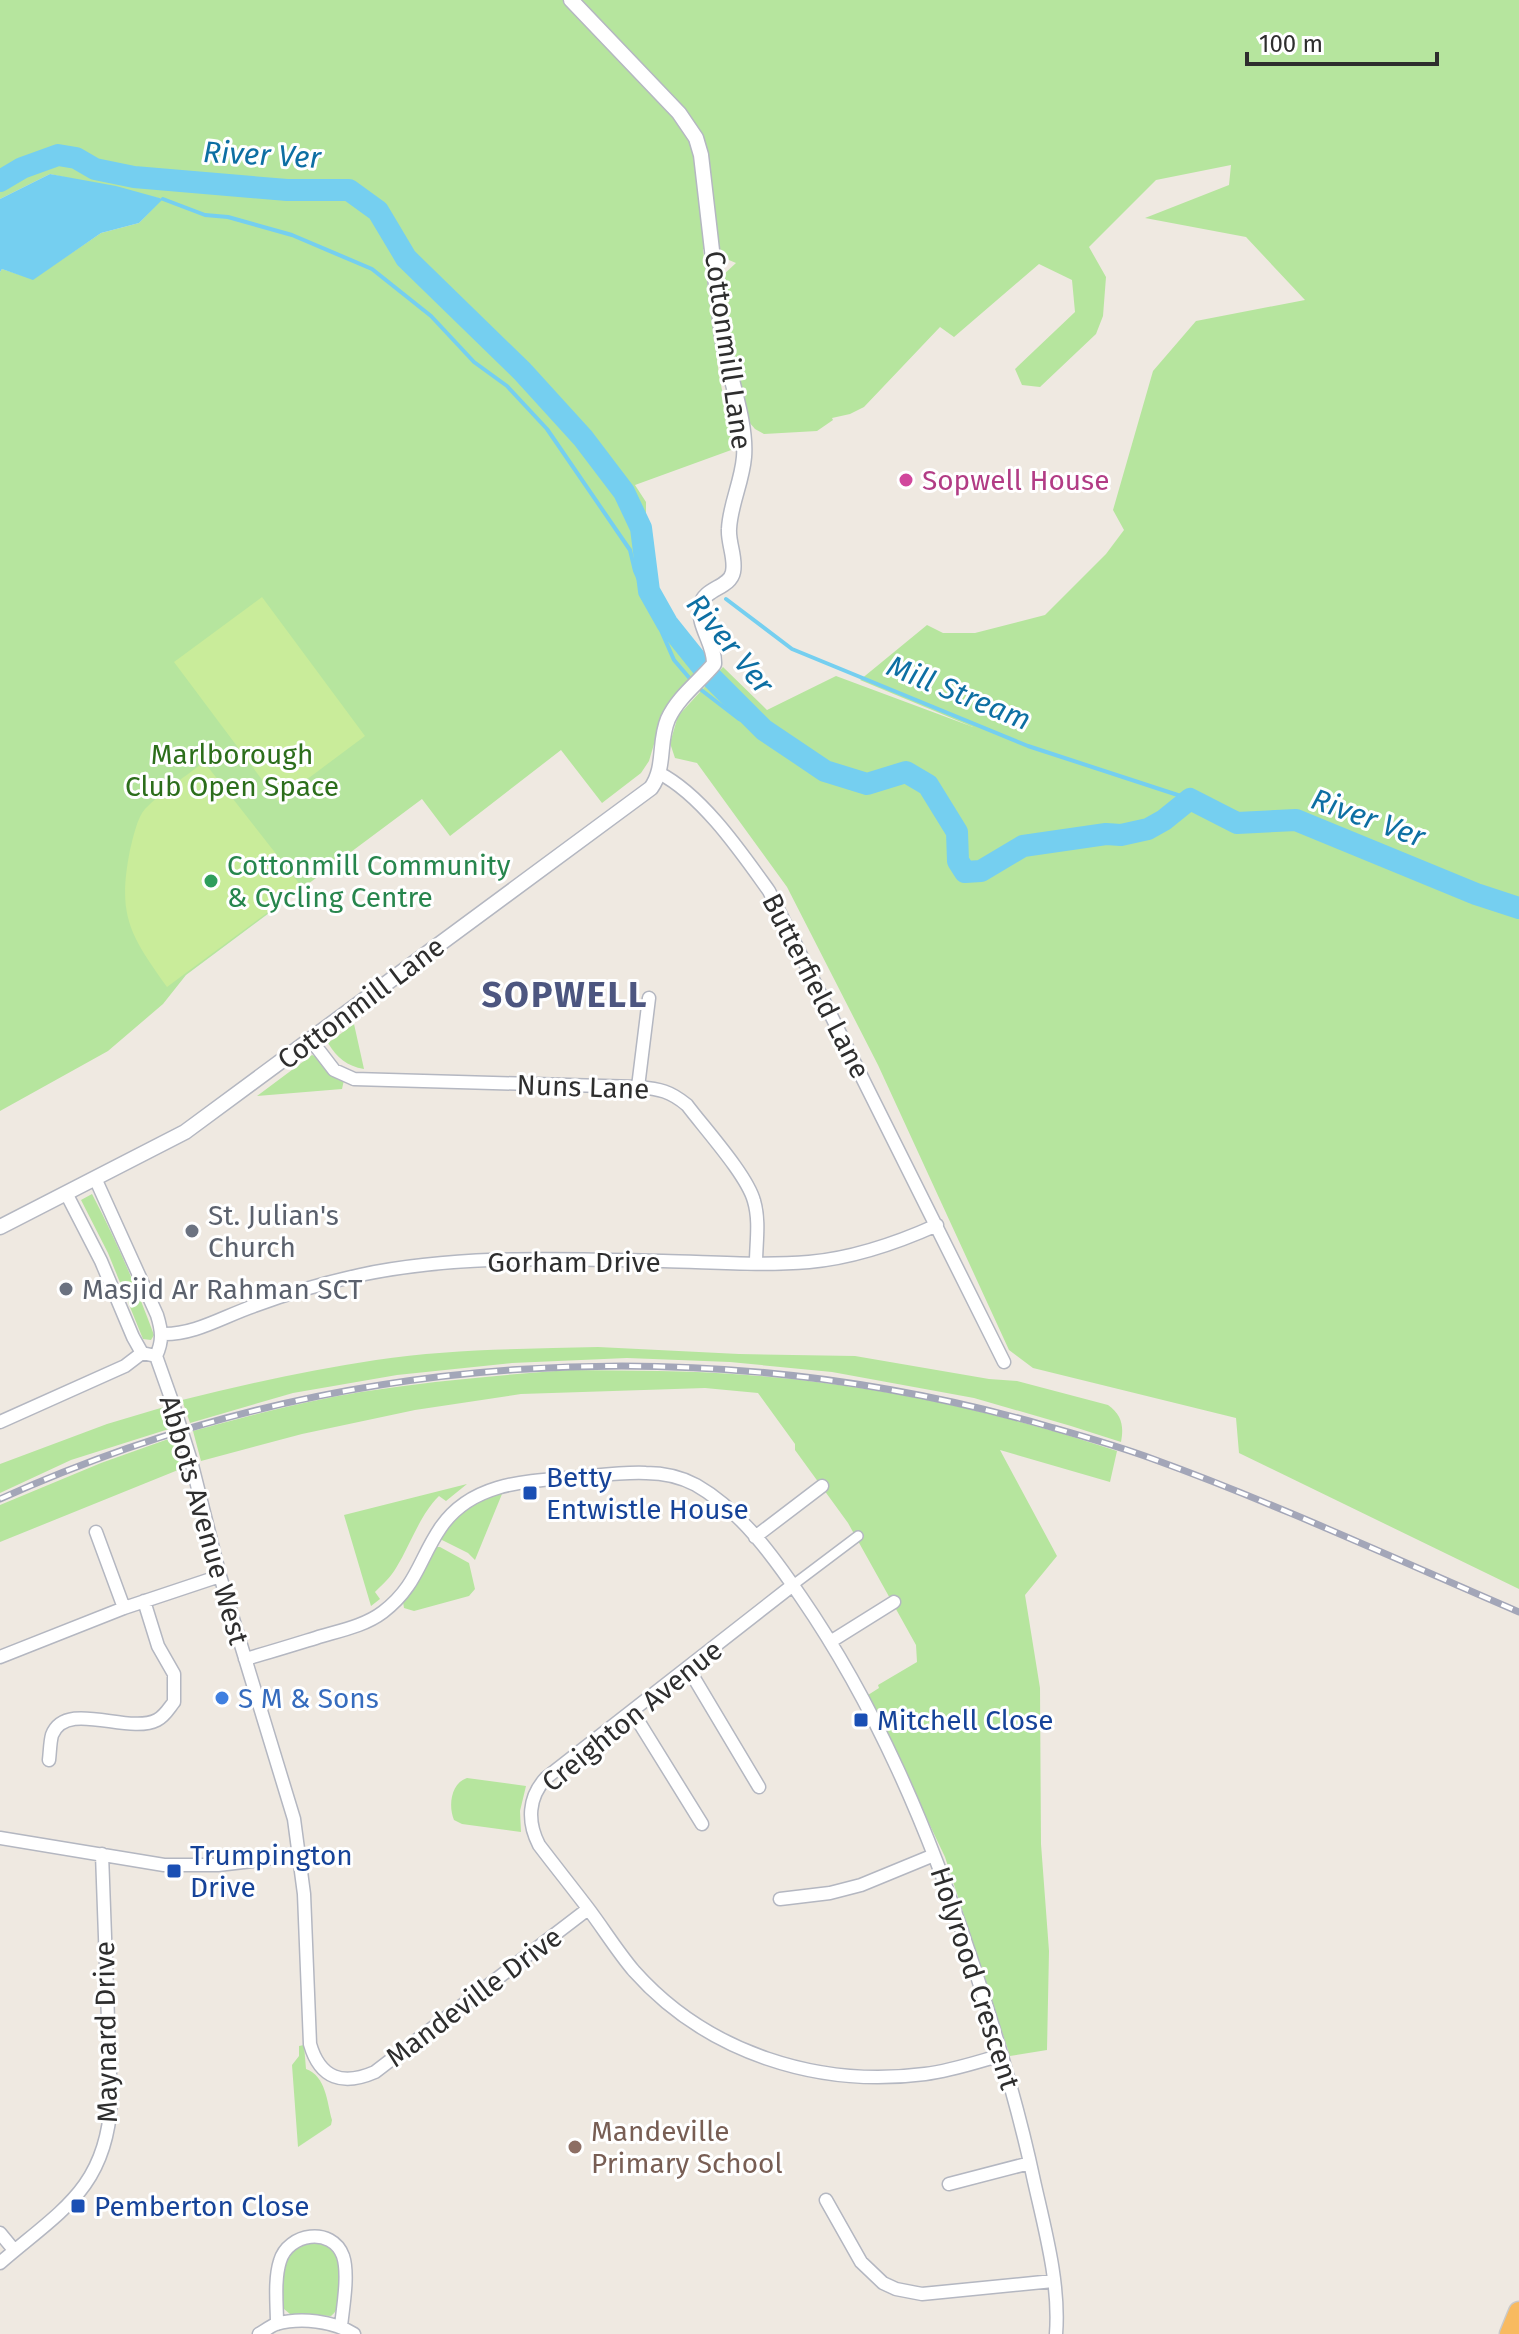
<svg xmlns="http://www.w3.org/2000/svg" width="1519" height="2334" viewBox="0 0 1519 2334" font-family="'Fira Sans',sans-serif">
<rect width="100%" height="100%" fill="#efe9e1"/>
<path fill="#b6e59e" d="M0,0H1519V1589L1239,1453L1236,1418L1033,1368L1009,1350L878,1065L787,887L697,763L675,758L670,743L678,716L723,667L767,710L836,676L973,727L860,680L927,625L943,633H975L1045,615L1106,554L1124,530L1113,510L1153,371L1196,321L1305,300L1246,237L1145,218L1229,185L1231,165L1156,180L1089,247L1106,277L1103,316L1096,334L1040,387L1022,385L1015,369L1075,312L1072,280L1039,264L954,337L940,327L864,407L850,414L832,418L833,420L817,431L764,434L755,429L749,422L729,343L722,276L736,263L703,249L719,375L734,449L635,485L646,502V552L653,589L672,623L700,659V667L677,693L659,727L649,761L641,773L602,803L561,750L450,836L422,799L186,975L163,1004L108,1051L0,1111V272L2,269L33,279L101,233L139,223L162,199L50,174L0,199Z
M354,1024L364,1069C347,1066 337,1058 328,1043Z
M312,1055L317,1057L344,1080L342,1089L257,1096Z
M92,1194C116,1240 136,1286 154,1335L151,1340L143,1339L108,1253L81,1200Z
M598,1347L739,1354L855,1356L989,1379L1017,1381L1108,1405C1122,1415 1124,1426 1121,1442L1071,1426L974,1398L832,1372L730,1362L627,1358L512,1363L397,1375L293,1393L190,1423L182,1400C246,1384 310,1370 376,1360C449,1349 524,1349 598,1347Z
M570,1370C629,1371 688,1370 747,1375C872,1384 998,1411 1117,1451L1110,1482L1000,1450L1057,1556L1025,1595L1040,1688L1041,1844L1049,1951L1047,2050L1010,2056L945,1857L868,1695L879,1688L878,1685L917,1662L916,1645L848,1523L795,1450V1444L758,1393L705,1388L521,1394L415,1410L302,1434L201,1461L193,1431C248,1416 304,1401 361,1392C430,1381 500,1375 570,1370Z
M164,1407L172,1428L71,1460L0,1493V1464L107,1424Z
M174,1437L183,1468L0,1542V1505L101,1463Z
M467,1484L446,1501L439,1496C419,1516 411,1544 396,1568C391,1577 382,1585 375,1592L380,1599L371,1606L344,1515Z
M501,1492L502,1494L475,1560L468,1553L442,1540L441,1538C460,1512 471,1504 501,1492Z
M436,1547H440L469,1563L475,1589L469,1596L414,1611L404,1608L403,1602L419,1581Z
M467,1778L526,1786L520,1811L521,1832L462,1824L454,1820C448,1806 451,1783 467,1778Z
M304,2045L306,2069C326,2076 327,2102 332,2120L331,2125L298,2147L292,2065L299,2056V2046Z
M308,2243C338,2241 340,2262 340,2286C339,2298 341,2308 331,2316L290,2314L284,2309L282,2304C284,2277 279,2254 308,2243Z"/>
<path fill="#c9ec9a" d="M262,597L365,736L278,801L174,662Z
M204,762L302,887L167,987C130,935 117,916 130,850C133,838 137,818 145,809C162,791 185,777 204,762Z"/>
<path fill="#75cff0" d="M50,174L116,186L163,199L139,223L101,233L33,280L2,269L0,272V199Z"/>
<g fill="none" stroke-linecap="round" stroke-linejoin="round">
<path stroke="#75cff0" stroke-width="4" d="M163,199L205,215L228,217L292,235L372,269L431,316L474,362L507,386L547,429L630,550L635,571L674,660L692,681
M726,599L792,649L1028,746L1190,799
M700,689L739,719L764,730"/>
<path stroke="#75cff0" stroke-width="22" d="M0,181L22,168L58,155L76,158L95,169L134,177L287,190H349L378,211L406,258L522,371L583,438L624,492L641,528L649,591L667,623L707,673L764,730L825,771L867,784L906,772L928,785L957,832L958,861L965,872L981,871L1023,846L1106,834L1121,835L1148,829L1164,820L1190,799L1237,823L1296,820L1476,894L1519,908"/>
<g stroke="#b4b7c1" stroke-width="12">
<path id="pedestrian" d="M793,1585L858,1536"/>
</g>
<g stroke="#b4b7c1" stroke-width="15">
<path id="minor" d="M659,773C702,795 741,852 769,891L1004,1362
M311,1040L334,1070L354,1079L638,1087C660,1089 670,1091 687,1105C705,1129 747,1175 754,1201C760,1221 756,1243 756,1263
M638,1087L649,998
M95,1178L157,1315C162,1331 163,1341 156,1356
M66,1193L101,1261L133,1337L142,1353L156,1356
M162,1334C195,1335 224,1316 254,1306C289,1293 324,1283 360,1275C459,1254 562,1259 663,1261C711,1262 761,1266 809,1262C854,1258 897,1243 937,1225
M156,1356L173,1404
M0,1422L125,1366L142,1353
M191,1461L220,1576L294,1819L304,1894L310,2044C320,2079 343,2086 375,2072L588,1909
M96,1532L124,1608
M755,1537L822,1486
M793,1585L546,1778C528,1797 527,1822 539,1845C555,1866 571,1886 587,1907C603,1928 617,1951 634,1971C707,2053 818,2088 925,2074C951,2071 977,2062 1002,2055
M830,1642L894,1602
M0,1657L124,1608L220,1576
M245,1659C271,1652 296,1644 322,1636C343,1630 366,1625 383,1612C417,1586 419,1559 441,1527C473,1481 529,1481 580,1477C602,1475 624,1472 646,1473C663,1473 681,1477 696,1485C740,1510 773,1556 801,1597C876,1706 928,1829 970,1955C995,2030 1018,2104 1034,2181C1045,2230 1060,2284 1056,2334
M688,1668L759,1787
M632,1711L702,1824
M49,1760C50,1752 50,1742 52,1735C66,1699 128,1735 157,1720C165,1716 169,1708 174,1702V1674L158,1646L144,1601
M0,1838L164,1865H218L261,1860L300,1852
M780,1899L830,1893L861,1885L934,1855
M949,2184L1030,2163
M826,2200L861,2262L883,2283L896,2289L922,2294L1053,2281
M0,2233L14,2250
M0,2263C60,2211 106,2189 111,2102L102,1854
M277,2324C277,2305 274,2280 280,2261C288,2233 332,2226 343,2256C349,2274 343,2307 341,2326
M259,2334C264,2331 271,2326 276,2324C301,2317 333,2321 354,2334"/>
</g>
<g stroke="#b4b7c1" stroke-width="17">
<path id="tertiary" d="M0,1227L185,1132L651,788C666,767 658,742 668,719C678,697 699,682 714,664C715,644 697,626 701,605C704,588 730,588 733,572C736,558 728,543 729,529C730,505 742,482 744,457C747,421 728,374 722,337L701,155L696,138L679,113L571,0"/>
</g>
<g stroke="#c9c9c9" stroke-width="23">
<path id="trunk" d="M1510,2334L1519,2312"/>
</g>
<use href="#pedestrian" stroke="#fff" stroke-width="9"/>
<use href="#minor" stroke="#fff" stroke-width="12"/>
<use href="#tertiary" stroke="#fff" stroke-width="14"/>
<use href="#trunk" stroke="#f8ba60" stroke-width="20"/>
<g stroke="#a3a6b8" stroke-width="7">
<path id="rail" d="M0,1499C330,1350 700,1327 1047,1426C1082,1436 1118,1446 1153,1459C1277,1504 1398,1560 1519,1612"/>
</g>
<use href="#rail" stroke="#fff" stroke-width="4" stroke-dasharray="12" stroke-linecap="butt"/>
<g stroke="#b4b7c1" stroke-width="15" stroke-linecap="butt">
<path id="minor-bridge" d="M173,1404L191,1461"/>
</g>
<use href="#minor-bridge" stroke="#fff" stroke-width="12"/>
</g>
<circle fill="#d1479c" stroke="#fff" stroke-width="3" cx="906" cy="480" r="8"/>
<circle fill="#2e9e5b" stroke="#fff" stroke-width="3" cx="211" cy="881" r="8"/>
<g fill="#6b7280" stroke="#fff" stroke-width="3">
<circle cx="192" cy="1231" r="8"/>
<circle cx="66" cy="1289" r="8"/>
</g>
<g fill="#1a4fb4" stroke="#fff" stroke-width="3">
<rect x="522" y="1485" width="16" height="16" rx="4"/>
<rect x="853" y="1712" width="16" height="16" rx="4"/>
<rect x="166" y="1863" width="16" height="16" rx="4"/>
<rect x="70" y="2198" width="16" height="16" rx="4"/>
</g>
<circle fill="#3f7fe0" stroke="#fff" stroke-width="3" cx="222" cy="1698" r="8"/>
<circle fill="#8d6e63" stroke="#fff" stroke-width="3" cx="575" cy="2147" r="8"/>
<g text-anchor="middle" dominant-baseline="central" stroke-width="6" stroke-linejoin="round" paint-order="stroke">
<g font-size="28" fill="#2e2e2e" stroke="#fff">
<text transform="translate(728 350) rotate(82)">Cottonmill Lane</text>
<text transform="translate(816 986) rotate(63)">Butterfield Lane</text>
<text transform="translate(361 1003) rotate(-37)">Cottonmill Lane</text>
<text transform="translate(583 1087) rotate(2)">Nuns Lane</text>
<text x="574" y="1262">Gorham Drive</text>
<text transform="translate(204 1520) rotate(74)">Abbots Avenue West</text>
<text transform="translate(632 1716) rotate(-39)">Creighton Avenue</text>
<text transform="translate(975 1978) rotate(72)">Holyrood Crescent</text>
<text transform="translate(474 1997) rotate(-37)">Mandeville Drive</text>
<text transform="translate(106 2032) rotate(-91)">Maynard Drive</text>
</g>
<g font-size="28" fill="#b23c85" stroke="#fff" text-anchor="start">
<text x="922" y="480">Sopwell House</text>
</g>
<g font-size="28" fill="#2c6e1b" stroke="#fff">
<text x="232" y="754">Marlborough<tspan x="232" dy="32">Club Open Space</tspan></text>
</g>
<g font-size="28" fill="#27864d" stroke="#fff" text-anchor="start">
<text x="227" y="865">Cottonmill Community<tspan x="227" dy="32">&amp; Cycling Centre</tspan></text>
</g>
<g font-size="28" fill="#5b616d" stroke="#fff" text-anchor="start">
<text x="208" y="1215">St. Julian's<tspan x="208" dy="32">Church</tspan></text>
<text x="82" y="1289">Masjid Ar Rahman SCT</text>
</g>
<g font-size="28" fill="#164399" stroke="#fff" text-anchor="start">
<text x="546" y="1477">Betty<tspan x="546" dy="32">Entwistle House</tspan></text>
<text x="877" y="1720">Mitchell Close</text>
<text x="190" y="1855">Trumpington<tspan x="190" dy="32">Drive</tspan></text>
<text x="94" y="2206">Pemberton Close</text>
</g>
<g font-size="28" fill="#366cbe" stroke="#fff" text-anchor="start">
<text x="238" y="1698">S M &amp; Sons</text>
</g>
<g font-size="28" fill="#785e54" stroke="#fff" text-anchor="start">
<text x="591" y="2131">Mandeville<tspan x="591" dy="32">Primary School</tspan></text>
</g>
<g font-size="30" font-style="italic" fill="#0d6fa3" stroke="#fff">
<text transform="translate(262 155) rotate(3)">River Ver</text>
<text transform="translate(730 644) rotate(51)">River Ver</text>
<text transform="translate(959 693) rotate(22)">Mill Stream</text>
<text transform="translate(1368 818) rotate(20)">River Ver</text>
</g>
<g font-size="36" font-weight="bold" letter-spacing="2" fill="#4d5680" stroke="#fff">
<text x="565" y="995">SOPWELL</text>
</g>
</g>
<path d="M1247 52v12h190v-12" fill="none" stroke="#2e2e2e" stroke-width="4"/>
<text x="1259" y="52" font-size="24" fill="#2e2e2e" stroke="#ffffff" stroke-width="6" paint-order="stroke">100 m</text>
</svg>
